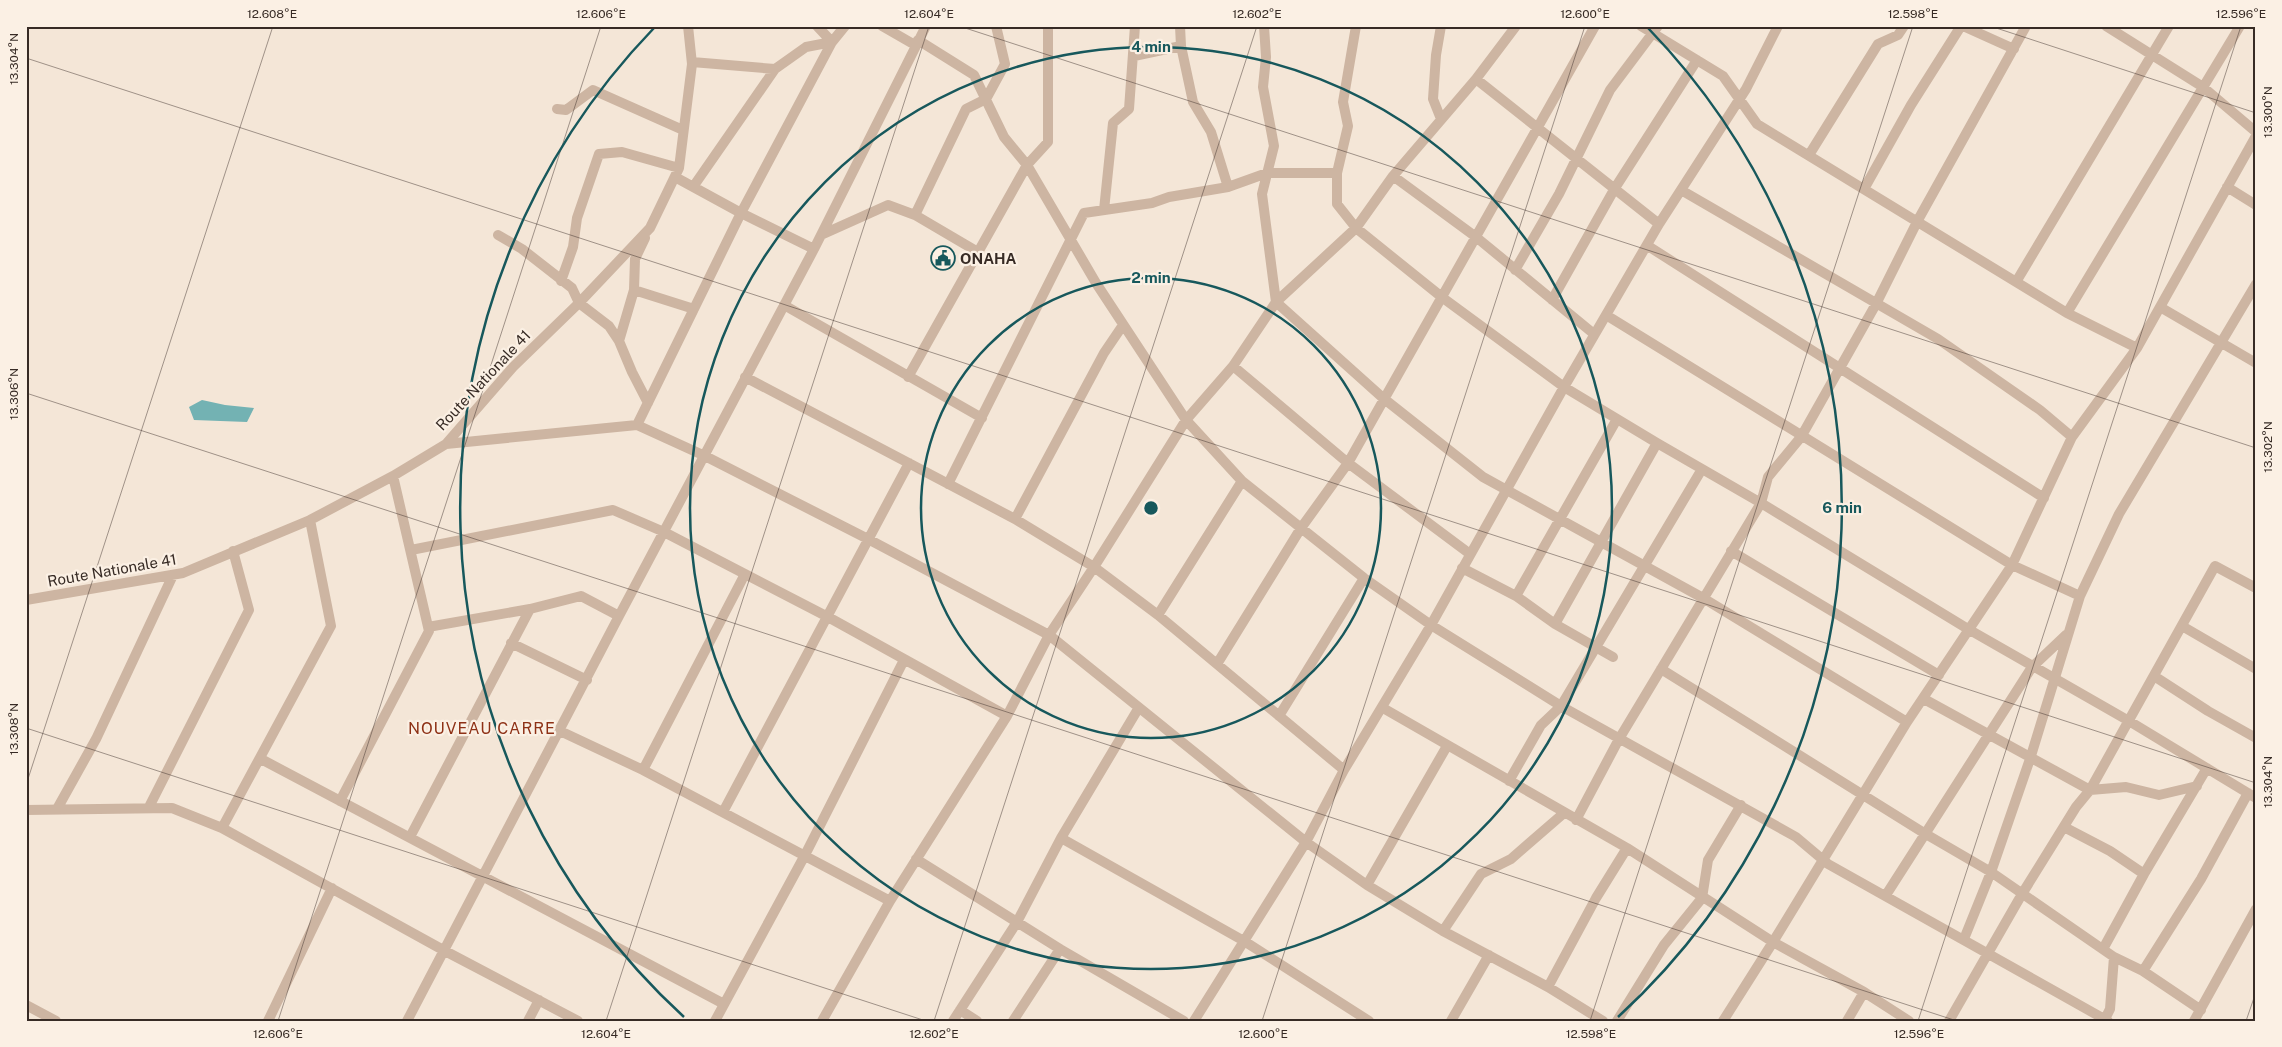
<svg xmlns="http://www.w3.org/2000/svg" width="2282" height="1047" viewBox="0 0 2282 1047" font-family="'Public Sans',sans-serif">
<rect width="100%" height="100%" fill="#f4e6d7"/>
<path fill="#73b2b3" d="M202,400L225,405L254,408L247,422L194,420L189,407Z"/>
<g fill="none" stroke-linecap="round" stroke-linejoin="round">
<path stroke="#cdb5a2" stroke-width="10" d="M817,26L832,42
M882,26L915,45
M1180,26L1181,46L1193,102L1211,132L1228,187
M1264,26L1266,57L1263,87L1274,146L1262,194L1276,302L1383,398L1483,477L1703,598L1907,722
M1356,26L1343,102L1348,126L1337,173V204L1356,228L1443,298L1564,387L1657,443L1761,503L1968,629L2129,721L2256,798
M1641,26L1723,76L1757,124L2067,313L2137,348
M1963,26L2014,49
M2106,26L2203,87L2256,132
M918,40L974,75L1004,137L1027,165L1096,283L1186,420L1242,481L1364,578L1431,625L1561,706L1796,837L1828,864L2108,1021
M1134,56L1181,46
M692,62L775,69
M1476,79L1659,224
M557,109L566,110L593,90L683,130
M1441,119L1433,99L1436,55L1441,26
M1809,155L1878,44L1898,35L1904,26
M1393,176L1476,237L1594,334
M675,177L741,213L814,249
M693,187L775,69L806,47L832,42
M2227,187L2256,205
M1864,189L1911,105L1961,26
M1681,190L1938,339L2040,410L2072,437
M1104,210L1113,123L1129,109L1135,26
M915,215L966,109L986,99L1005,64L996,26
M498,235L522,249L572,288L579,303L609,326L619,341L632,372L648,403
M821,235L888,205L915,215L978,252
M1648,246L2044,498
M1515,270L1559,194L1610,90L1658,26
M561,281L573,247L577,218L599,154L622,152L679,168
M2016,282L2169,26
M634,290L694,309
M1552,300L1615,188L1697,60
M784,305L982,418
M2160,307L2256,363
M2067,313L2240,26
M1606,315L2012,565L2080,596
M619,341L634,290L635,259L645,238
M1233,366L1348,463L1470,554
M745,377L1015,519L1094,567L1158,615L1344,770
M908,377L1027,165L1048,142V26
M637,425L741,213L832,42L845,26
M446,444L637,425L705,456L868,539L1049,635L1306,842L1367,885L1443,931L1548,987L1603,1021
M948,484L1084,213L1152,203L1169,197L1228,187L1267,173H1337
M1015,519L1104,353L1123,325
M411,550L613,510L664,532L828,617L1007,716
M1731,551L1939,675
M1462,568L1516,596L1555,624L1613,657
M1516,596L1617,419
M26,600L183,573L310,520L393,476L446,444L513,367L579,303L650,228L679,168L692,64L688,26
M1158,615L1242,481
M1555,624L1657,443
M2182,626L2256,669
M428,627L530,609L581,596L619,616
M511,643L587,680
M1217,664L1301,528L1348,463L1595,26
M1661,669L1924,833L1991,872L2114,957L2143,971L2201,1010
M2154,676L2208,711L2256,738
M1924,699L2090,790L2126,787L2159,795L2197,786
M1383,708L1627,848L1773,942L1864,992L1909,1021
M1279,716L1364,578
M560,731L643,770L890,901
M261,759L724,1004
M643,770L745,574
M1509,781L1541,725L1561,706L1702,469
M340,801L429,631L393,476
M149,807L249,610L233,551
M57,809L96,739L173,575
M26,810L172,808L222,828L445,951L578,1021
M723,812L909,463
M1576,820L1619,739L1761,503L1768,477L1801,437L1876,304L1918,220L2026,26
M2064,827L2110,851L2144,874
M222,828L331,626L310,520
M410,837L530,609
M1061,838L1244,941L1369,1021
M916,859L1060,949L1184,1021
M1367,885L1447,746
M1886,895L2032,667L2066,635
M1443,931L1481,874L1511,859L1564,813
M1964,939L1991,872L2030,759L2080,596L2119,514L2256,284
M2103,949L2144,874L2207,768
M2143,971L2201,879L2248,793
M1548,987L1596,898L1627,848
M26,1005L56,1021
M960,1010L977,1021
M2105,1019L2110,1009L2114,957
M268,1021L332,888
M407,1021L619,616L814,249L926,26
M528,1021L539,1000
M715,1021L805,855L904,660
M822,1021L890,901L1007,716L1049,635L1094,567L1186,420L1233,366L1276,302L1356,228L1393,176L1476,79L1516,26
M953,1021L1017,922L1061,838L1138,709
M1013,1021L1060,949
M1194,1021L1306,842L1344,770L1431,625L1564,387L1659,224L1746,89L1778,26
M1451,1021L1489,955
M1617,1021L1664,945L1702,898L1708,860L1741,805
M1723,1021L1773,942L1907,722L2012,565L2072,437L2137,348L2256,136
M1847,1021L1864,992
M1949,1021L2022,894L2076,807L2090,790L2215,566L2256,588
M2194,1021L2256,909"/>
</g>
<path fill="none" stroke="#372b25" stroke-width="1" stroke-opacity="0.45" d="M959,26L2256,448M1990,26L2256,113M26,58L2256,783M26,393L1957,1021M26,728L926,1021M26,785L273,26M278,1021L601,26M606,1021L929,26M934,1021L1257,26M1262,1021L1585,26M1590,1021L1913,26M1918,1021L2241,26M2246,1021L2256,992"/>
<g fill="none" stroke="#17585c" stroke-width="2.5">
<circle cx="1151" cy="508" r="230"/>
<circle cx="1151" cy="508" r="461"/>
<path d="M684 1017A691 691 0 0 1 654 28M1648 28A691 691 0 0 1 1618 1017"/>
</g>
<defs>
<g id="civic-ring" transform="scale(1.25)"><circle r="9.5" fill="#fbf0e4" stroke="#17585c" stroke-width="1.5"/><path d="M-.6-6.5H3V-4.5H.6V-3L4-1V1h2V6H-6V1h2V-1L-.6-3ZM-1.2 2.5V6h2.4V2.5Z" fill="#17585c"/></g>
</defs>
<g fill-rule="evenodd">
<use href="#civic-ring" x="943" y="258"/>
</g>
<g text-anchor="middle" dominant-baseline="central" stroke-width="4.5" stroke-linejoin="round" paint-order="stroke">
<g font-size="15" font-weight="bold" fill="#372b25" stroke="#fbf0e4" text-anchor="start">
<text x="960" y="258">ONAHA</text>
</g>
<g font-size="15" fill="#372b25" stroke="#fbf0e4">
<text transform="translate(483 380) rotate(-47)">Route Nationale 41</text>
<text transform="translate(112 570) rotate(-10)">Route Nationale 41</text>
</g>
<g font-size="16" letter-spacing="1" fill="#8e3116" stroke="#fbf0e4">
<text x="482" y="728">NOUVEAU CARRE</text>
</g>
</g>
<circle cx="1151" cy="508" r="8" fill="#17585c" stroke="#fbf0e4" stroke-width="2.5"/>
<g font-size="15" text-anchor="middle" font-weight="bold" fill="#17585c" stroke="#fbf0e4" stroke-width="4.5" stroke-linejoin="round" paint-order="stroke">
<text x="1151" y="52">4 min</text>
<text x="1151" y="283">2 min</text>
<text x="1842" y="513">6 min</text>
</g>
<rect width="2282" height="1047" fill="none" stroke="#fbf0e4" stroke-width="55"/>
<rect x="28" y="28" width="2226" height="992" fill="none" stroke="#372b25" stroke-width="2"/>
<g font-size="12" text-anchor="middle" fill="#372b25">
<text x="272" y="18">12.608°E</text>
<text x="601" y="18">12.606°E</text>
<text x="929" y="18">12.604°E</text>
<text x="1257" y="18">12.602°E</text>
<text x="1585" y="18">12.600°E</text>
<text x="1913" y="18">12.598°E</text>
<text x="2241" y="18">12.596°E</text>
<text transform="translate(14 59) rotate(-90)" y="4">13.304°N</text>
<text transform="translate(2268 112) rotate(-90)" y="4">13.300°N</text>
<text transform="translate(14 394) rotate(-90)" y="4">13.306°N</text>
<text transform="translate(2268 447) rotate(-90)" y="4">13.302°N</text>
<text transform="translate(14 729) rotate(-90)" y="4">13.308°N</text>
<text transform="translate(2268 782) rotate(-90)" y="4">13.304°N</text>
<text x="278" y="1038">12.606°E</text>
<text x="606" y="1038">12.604°E</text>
<text x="934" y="1038">12.602°E</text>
<text x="1263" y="1038">12.600°E</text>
<text x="1591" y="1038">12.598°E</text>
<text x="1919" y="1038">12.596°E</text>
</g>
</svg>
